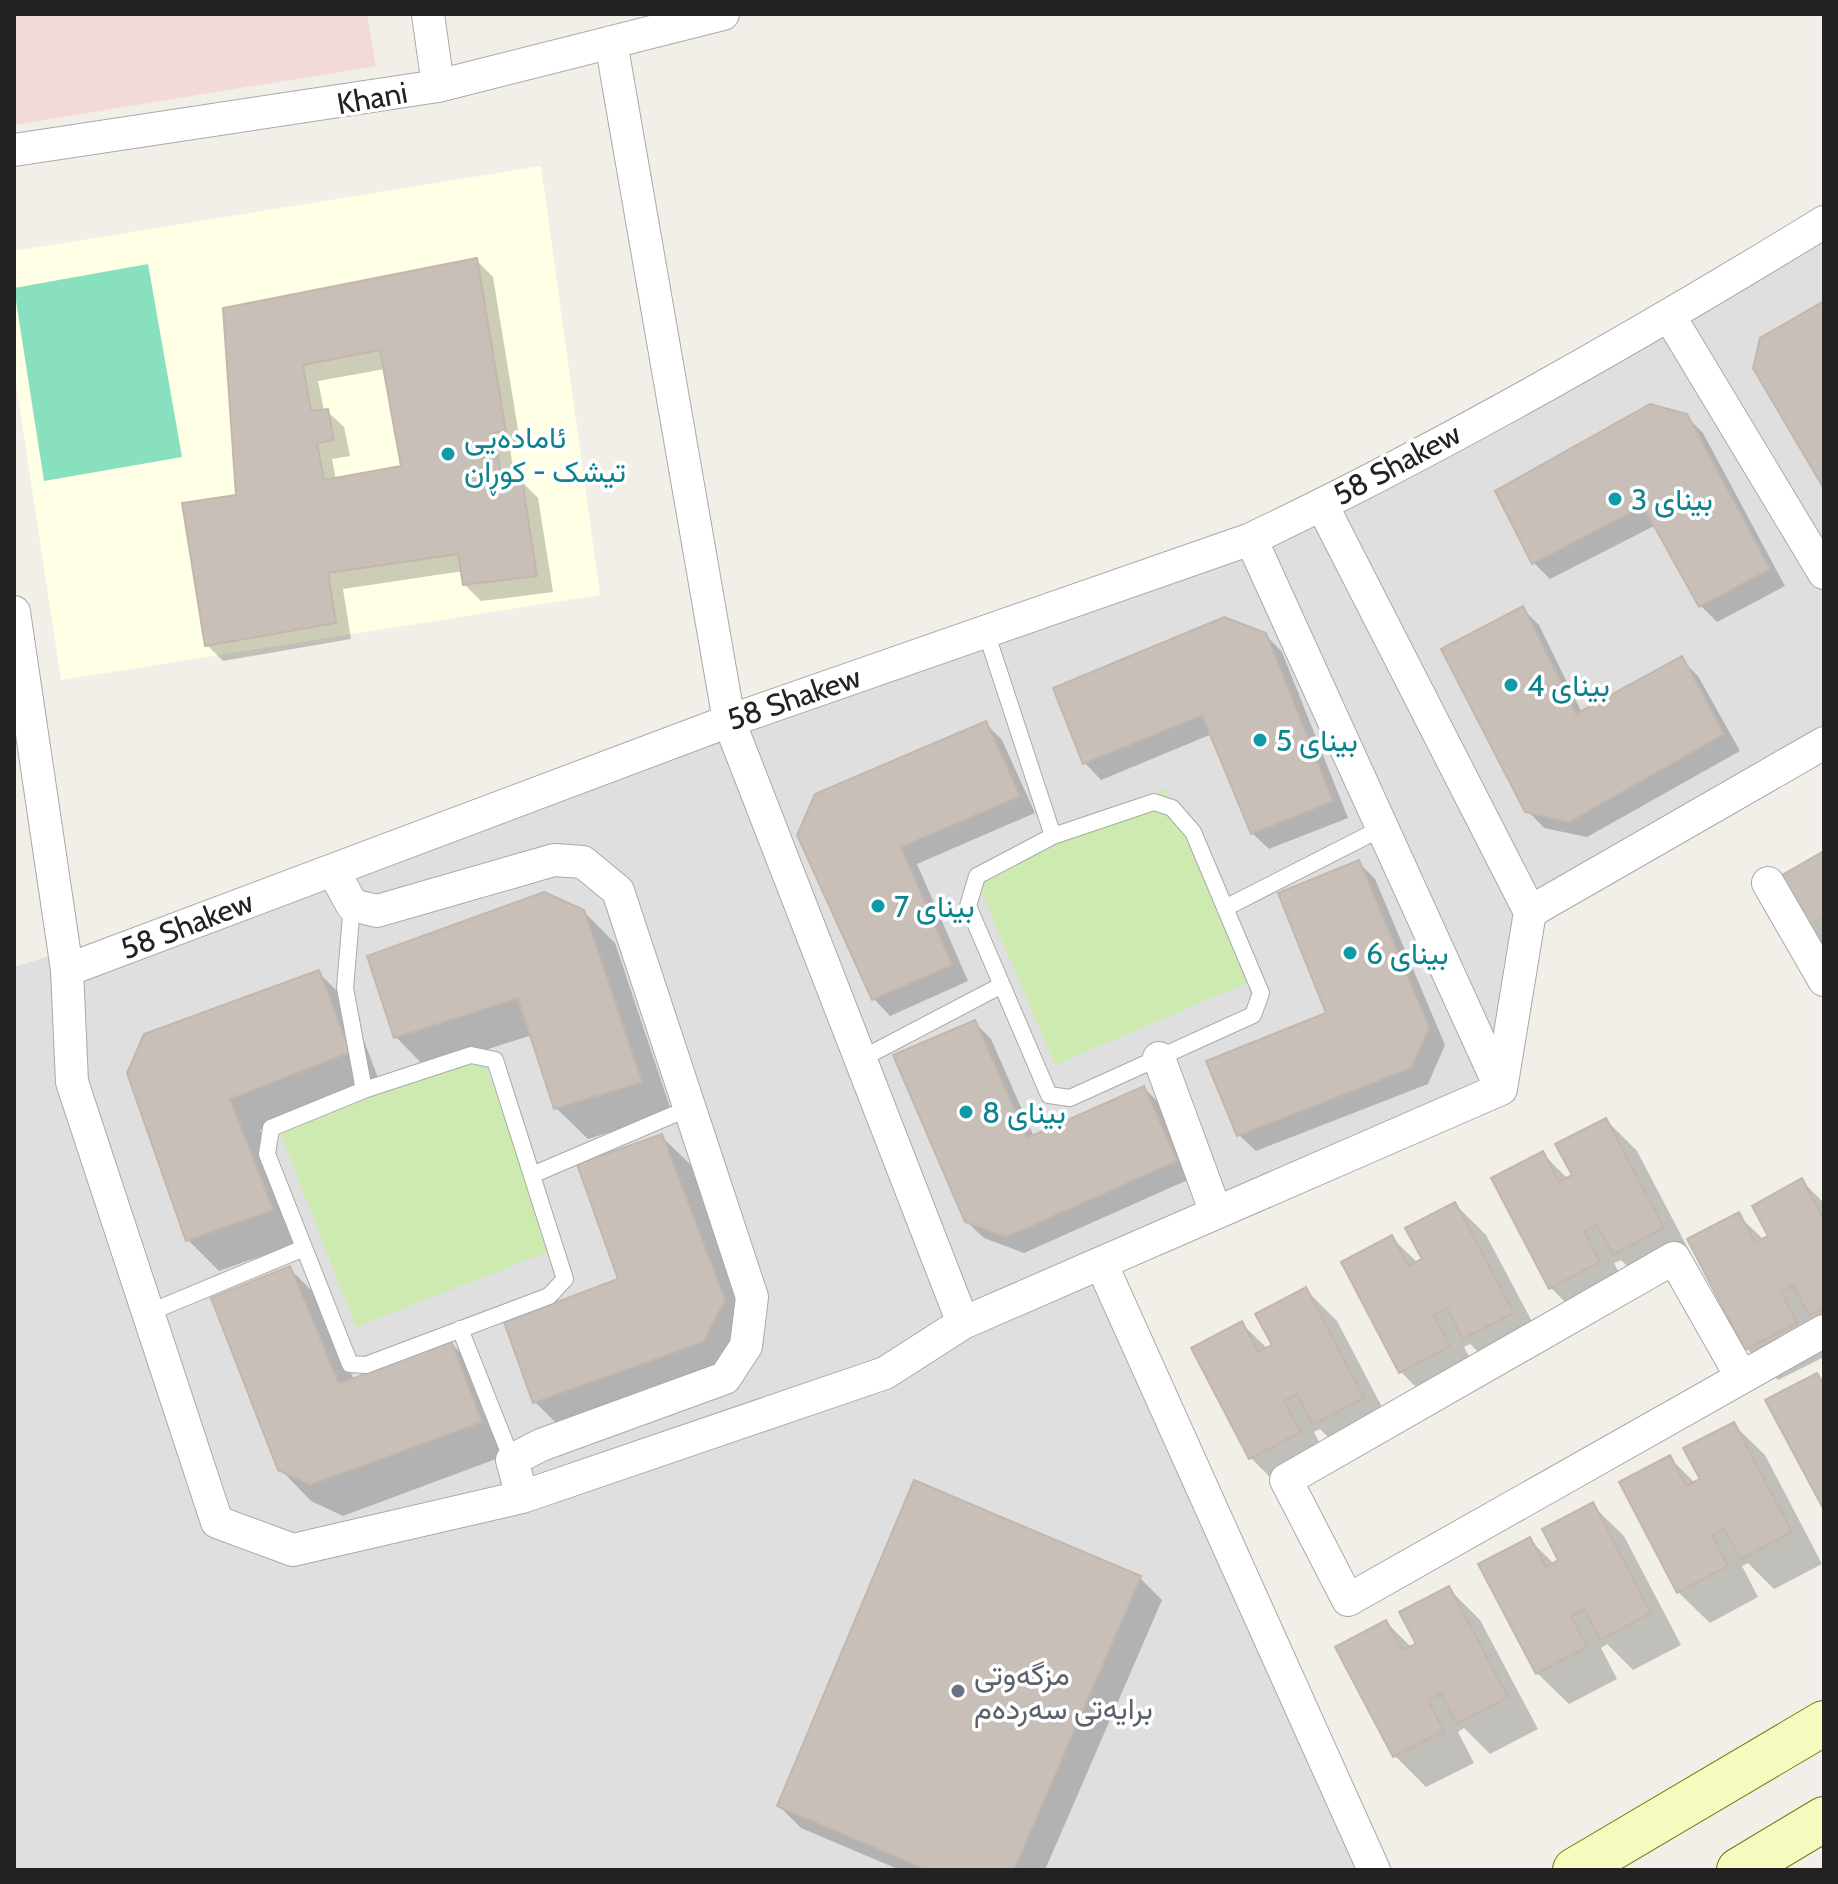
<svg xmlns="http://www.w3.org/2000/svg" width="1838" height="1884" viewBox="0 0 1838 1884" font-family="Cabin,Vazirmatn,sans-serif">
<rect width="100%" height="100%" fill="#f2efe9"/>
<path fill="#e0dfdf" d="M1824,222V743L1530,912L1501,1089L1101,1263L1374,1870H14V967L333,870L1321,505Z"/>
<path fill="#f2dad9" d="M14,14H367L376,66L14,125Z"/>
<path fill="#ffffe5" d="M541,166L600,595L61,680L14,370V251Z"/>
<path fill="#cdebb0" d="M1165,789L1247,983L1055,1065L972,870Z
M481,1055L553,1250L356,1327L280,1132Z"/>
<path fill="#88e0be" d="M148,264L182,457L44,481L14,288Z"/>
<path fill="#0003" fill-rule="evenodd" d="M476,260L493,277L521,448H510L515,482L521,481L538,498L553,592L481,601L464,584L463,571L343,589L351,639L223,661L207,645L238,496L225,309ZM385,369L403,467L336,480L332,459L350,456L344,427L327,411H324L318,381Z
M1686,416L1703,433L1785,586L1717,622L1701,606L1656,525L1550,579L1533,562Z
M1523,609L1539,625L1582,713L1681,659L1698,676L1740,751L1587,837L1544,828L1527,810Z
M1265,634L1282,652L1348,818L1269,849L1252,833L1212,734L1101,780L1085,763Z
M986,724L1002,740L1035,813L917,864L968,981L890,1016L874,999L800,834Z
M1824,853V958L1805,927Z
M1359,863L1375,879L1445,1045L1428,1084L1256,1151L1239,1135L1329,1014Z
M583,911L615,943L672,1113L588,1139L556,1108L532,1035L427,1069L396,1037Z
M318,972L350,1004L380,1083L260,1130L303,1241L219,1271L188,1240L129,1073Z
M974,1022L991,1039L1034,1137L1144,1088L1161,1105L1192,1178L1024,1253L984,1238L966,1221Z
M1606,1120L1637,1151L1694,1260L1646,1285L1621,1260L1614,1263L1630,1293L1582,1319L1551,1288L1543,1154L1568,1179L1574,1176Z
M661,1136L693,1167L755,1333L734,1373L566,1433L535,1402L621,1281Z
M1802,1181L1824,1203V1328L1811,1324L1824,1357L1778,1380L1747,1349L1738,1215L1764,1240L1771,1237Z
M1455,1204L1486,1235L1544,1344L1496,1369L1470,1344L1464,1347L1480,1377L1432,1403L1401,1372L1392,1238L1418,1263L1424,1260Z
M289,1268L321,1300L354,1380L451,1343L482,1375L512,1453L343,1516L311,1501L279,1468Z
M1306,1290L1337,1321L1394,1430L1346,1455L1320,1429L1314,1432L1330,1463L1282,1489L1251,1458L1242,1324L1268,1349L1274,1346Z
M1733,1424L1765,1455L1822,1564L1774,1589L1748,1563L1742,1566L1758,1597L1710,1623L1678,1592L1670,1458L1695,1483L1702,1480Z
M1592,1505L1624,1536L1681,1645L1633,1670L1607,1644L1601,1648L1617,1679L1569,1704L1537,1673L1529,1539L1555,1565L1561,1561Z
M1140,1578L1162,1600L1045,1870H900L801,1828L779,1806Z
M1449,1589L1480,1620L1538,1729L1490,1754L1464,1728L1458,1732L1474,1763L1426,1787L1395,1756L1386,1622L1412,1648L1418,1644Z"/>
<path fill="#c7bfb8" stroke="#c4b6ab" stroke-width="2" fill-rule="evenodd" d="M477,258L506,432H494L502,481L522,479L537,576L463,585L458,554L328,573L336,623L205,646L182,503L236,495L223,308ZM380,350L401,466L324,480L317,443L334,440L328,409L311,411L303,365Z
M1824,301V489L1753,368L1760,338Z
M1650,404L1687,414L1770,569L1699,607L1643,506L1532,564L1495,491Z
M1523,606L1576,714L1682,656L1724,734L1569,822L1525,812L1441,649Z
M1224,617L1266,633L1333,801L1251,834L1202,715L1083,764L1053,688Z
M986,721L1020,796L901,847L952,965L872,1000L797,835L815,794Z
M1824,851V916L1804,928L1775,879Z
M1359,860L1429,1027L1411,1068L1237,1136L1206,1061L1326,1013L1278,893Z
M544,892L584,910L642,1082L554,1109L518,998L394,1038L367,956Z
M319,970L350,1052L230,1099L273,1210L186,1241L127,1073L144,1034Z
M975,1020L1027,1138L1144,1086L1177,1161L1006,1237L965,1222L893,1055Z
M1606,1118L1664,1228L1613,1255L1597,1225L1584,1231L1600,1262L1549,1289L1491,1178L1543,1151L1559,1182L1572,1175L1555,1144Z
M662,1134L725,1300L703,1342L533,1403L504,1322L618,1279L577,1164Z
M1802,1178L1824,1220V1308L1809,1316L1793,1285L1781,1292L1797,1323L1745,1350L1687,1239L1739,1212L1755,1243L1768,1236L1752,1206Z
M1455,1202L1514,1313L1463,1339L1447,1308L1434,1315L1450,1346L1399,1373L1341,1262L1392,1235L1408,1266L1422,1259L1405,1228Z
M290,1266L339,1384L451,1341L482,1422L310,1485L278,1470L211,1298Z
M1306,1287L1364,1398L1313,1425L1297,1394L1284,1401L1301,1432L1249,1459L1191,1348L1242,1321L1258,1352L1272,1345L1255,1314Z
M1817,1373L1824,1385V1510L1765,1400Z
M1734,1422L1792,1532L1741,1559L1724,1529L1712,1535L1728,1566L1677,1593L1619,1482L1670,1455L1686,1486L1700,1479L1683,1448Z
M914,1480L1141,1576L1014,1870H927L777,1806Z
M1593,1502L1651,1613L1600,1640L1584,1609L1571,1616L1587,1647L1536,1674L1478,1564L1530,1537L1546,1567L1558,1560L1542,1529Z
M1449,1586L1508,1697L1457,1724L1441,1693L1428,1700L1444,1731L1393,1757L1335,1647L1386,1620L1402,1650L1416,1644L1399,1612Z"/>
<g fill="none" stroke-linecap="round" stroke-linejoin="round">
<g stroke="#a9a9a9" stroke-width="18">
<path id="service" d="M986,632L1053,836
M1154,802L1172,808L1193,832L1261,993L1253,1015L1070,1098L1049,1095L968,906L977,876L1053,836Z
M352,905L345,988L364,1090
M1225,908L1382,828
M471,1055L495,1060L565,1279L549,1296L366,1365L350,1364L267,1154L271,1128L364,1090Z
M861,1059L1002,985
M532,1175L689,1108
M148,1313L304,1248
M460,1329L512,1460"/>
</g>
<g stroke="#a9a9a9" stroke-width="34">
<path id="minor" d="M428,14L438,86
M611,42L729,721L963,1323
M14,150L438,86L723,14
M1670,317L1824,573
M1322,505L1530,912
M1251,539L1501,1089
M14,612L67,970L729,721L1251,539C1448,445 1638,336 1824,222
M333,870L352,905L377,911L554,860L583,862L618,891L752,1297L746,1346L725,1378L541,1445L512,1460L522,1497
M1768,883L1824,980
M67,970L72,1082L217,1522L293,1550L522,1497L885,1373L963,1323L1501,1089L1530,912L1824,743
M1159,1058L1216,1213
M1101,1263L1374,1870
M1741,1376L1674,1258L1286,1480L1348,1600L1824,1331"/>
</g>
<g stroke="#707d05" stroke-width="46">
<path id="secondary" d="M1575,1870L1824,1723
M1739,1870L1824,1819"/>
</g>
<use href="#service" stroke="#fff" stroke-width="16"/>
<use href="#minor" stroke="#fff" stroke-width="32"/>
<use href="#secondary" stroke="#f7fabf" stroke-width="44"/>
</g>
<g fill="#0f9aa8" stroke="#fff" stroke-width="3">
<circle cx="448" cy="454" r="8"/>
<circle cx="1615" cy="499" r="8"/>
<circle cx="1511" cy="685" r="8"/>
<circle cx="1260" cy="740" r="8"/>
<circle cx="878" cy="906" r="8"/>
<circle cx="1350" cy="953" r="8"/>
<circle cx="966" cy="1112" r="8"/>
</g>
<circle fill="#6b7280" stroke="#fff" stroke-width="3" cx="958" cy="1691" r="8"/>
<g text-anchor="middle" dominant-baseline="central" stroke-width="7" stroke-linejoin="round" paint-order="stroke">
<g font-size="30" fill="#222" stroke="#fff">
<text transform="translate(372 98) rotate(-10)">Khani</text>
<text transform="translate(1397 464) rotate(-28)">58 Shakew</text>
<text transform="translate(794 698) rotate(-19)">58 Shakew</text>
<text transform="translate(187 925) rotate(-21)">58 Shakew</text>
</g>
<g font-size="30" fill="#0d838f" stroke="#fff" text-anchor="start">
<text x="464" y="437">ئامادەیی<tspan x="464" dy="34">تیشک - کوڕان</tspan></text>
<text x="1631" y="499">بيناى 3</text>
<text x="1527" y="685">بيناى 4</text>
<text x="1276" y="740">بيناى 5</text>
<text x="894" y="906">بيناى 7</text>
<text x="1366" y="953">بيناى 6</text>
<text x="982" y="1112">بيناى 8</text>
</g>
<g font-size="30" fill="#5b616d" stroke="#fff" text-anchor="start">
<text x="974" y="1674">مزگەوتی<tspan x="974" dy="34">برایەتی سەردەم</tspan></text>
</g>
</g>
<rect width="1838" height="1884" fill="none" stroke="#222222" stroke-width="32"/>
</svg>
